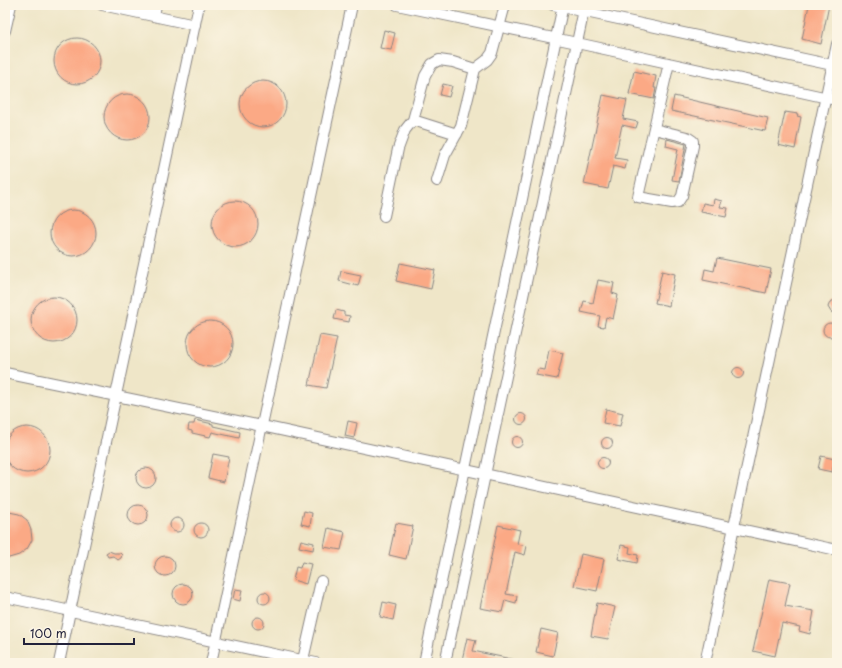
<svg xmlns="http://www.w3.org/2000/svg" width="842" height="668" viewBox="0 0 842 668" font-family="'Playpen Sans',sans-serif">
<rect width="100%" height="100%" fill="#fcf5e5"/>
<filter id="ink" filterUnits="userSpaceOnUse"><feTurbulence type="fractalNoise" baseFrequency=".025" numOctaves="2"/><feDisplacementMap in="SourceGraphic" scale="8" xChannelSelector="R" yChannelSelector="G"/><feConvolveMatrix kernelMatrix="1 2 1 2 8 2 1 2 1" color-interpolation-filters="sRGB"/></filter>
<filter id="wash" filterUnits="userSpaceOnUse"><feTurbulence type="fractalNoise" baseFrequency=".012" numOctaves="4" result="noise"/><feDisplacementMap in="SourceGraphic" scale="16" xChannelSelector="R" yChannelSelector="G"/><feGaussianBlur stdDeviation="0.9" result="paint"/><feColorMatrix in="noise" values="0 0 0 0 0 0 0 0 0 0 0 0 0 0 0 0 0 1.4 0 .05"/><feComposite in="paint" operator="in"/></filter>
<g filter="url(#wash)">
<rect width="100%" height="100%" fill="#efe6c8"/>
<g id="blocks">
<path fill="#fba985" d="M809,5H829L821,44L802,39Z
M384,30L395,33L391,50L380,48Z
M54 61a23 23 0 1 1 46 0a23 23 0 1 1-46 0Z
M634,71L656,76L654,88H656L654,99L629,94Z
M240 104a23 23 0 1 1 46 0a23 23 0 1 1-46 0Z
M443,84L452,86L449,97L440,95Z
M104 117a23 23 0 1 1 46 0a23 23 0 1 1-46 0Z
M603,95L627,100L623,119L638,122L636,128L622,125L615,158L627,160L625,169L613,166L608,189L584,184Z
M674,96L768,118L765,131L671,111Z
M785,112L798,114L797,116L801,117L795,149L778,145Z
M667,139L686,144L679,181L672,180L678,149L666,146Z
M714,199L722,201L720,207L728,208L726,217L701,212L703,203L713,205Z
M212 224a23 23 0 1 1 46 0a23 23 0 1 1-46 0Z
M50 233a23 23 0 1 1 46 0a23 23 0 1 1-46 0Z
M717,258L771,269L766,293L703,280L705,269L714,271Z
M400,263L435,270L431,289L396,281Z
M341,271L361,275L358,286L339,281Z
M662,271L675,274L669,306L655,303Z
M598,280L614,283L612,293L618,295L613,319L606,317L604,327L598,326L600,316L581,312L584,301L593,303Z
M31 320a23 23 0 1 1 46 0a23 23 0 1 1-46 0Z
M837,299V315L831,312L828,307L830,302Z
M336,310L344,312V315L350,316L349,322L334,319Z
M187 344a23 23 0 1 1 46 0a23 23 0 1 1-46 0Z
M823 330a7 7 0 1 1 14 0a7 7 0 1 1-14 0Z
M320,335L337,338L326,388L309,385Z
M549,350L563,353L557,379L536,375L538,369L545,370Z
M732.5 373a5.5 5.5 0 1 1 11 0a5.5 5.5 0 1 1-11 0Z
M606,409L623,413L620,426L603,423Z
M515.5 419a5.5 5.5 0 1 1 11 0a5.5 5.5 0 1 1-11 0Z
M195,420L213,424V426L240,432L239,438L212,432L210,437L192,433V431L188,430L189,424H194Z
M348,421L357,423L354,438L345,436Z
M4 450a23 23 0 1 1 46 0a23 23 0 1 1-46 0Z
M511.5 442a5.5 5.5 0 1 1 11 0a5.5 5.5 0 1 1-11 0Z
M601.5 443a5.5 5.5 0 1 1 11 0a5.5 5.5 0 1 1-11 0Z
M213,454L229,457L224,482L208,478Z
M821,456L835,459L832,472L818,469Z
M597.5 463a5.5 5.5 0 1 1 11 0a5.5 5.5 0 1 1-11 0Z
M136 478a10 10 0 1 1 20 0a10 10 0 1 1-20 0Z
M128 515a10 10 0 1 1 20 0a10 10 0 1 1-20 0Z
M304,511L312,513L310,526L301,524Z
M9,512L19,514L27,520L31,530L32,540L27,549L19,555L9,558L5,557V513Z
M170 525a7 7 0 1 1 14 0a7 7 0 1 1-14 0Z
M396,523L413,526L406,559L389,555Z
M194 530a7 7 0 1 1 14 0a7 7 0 1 1-14 0Z
M498,525L520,530L517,544L527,546L525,555L515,552L506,594L517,596L516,603L505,600L502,612L480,608Z
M328,528L345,532L341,550L324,547Z
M301,540L314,543L313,550L299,547Z
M621,545L630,547L629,553L638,555L637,563L618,559Z
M109,551L114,553H120L122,555L121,558L118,560L113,556L108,557L106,553Z
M581,554L604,559L597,591L574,586Z
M155 566a10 10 0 1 1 20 0a10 10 0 1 1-20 0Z
M302,562L311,564L306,584L293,580L296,567L300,568Z
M769,579L790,583L785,606L814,611L810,634L799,631L800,627L782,623L775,656L753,651Z
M173 594a10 10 0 1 1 20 0a10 10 0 1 1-20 0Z
M235,589L242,590L240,601L233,599Z
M258 598a6 6 0 1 1 12 0a6 6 0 1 1-12 0Z
M383,602L396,605L393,620L380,617Z
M597,603L615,607L608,639L591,636Z
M252 623a6 6 0 1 1 12 0a6 6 0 1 1-12 0Z
M541,629L558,633L553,656L536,652Z
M467,638L476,640L473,651L516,660V663H466V660H462Z"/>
</g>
</g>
<g filter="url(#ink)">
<use href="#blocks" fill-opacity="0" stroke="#888482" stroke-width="1"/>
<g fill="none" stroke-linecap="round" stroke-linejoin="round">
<g stroke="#888482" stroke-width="12">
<path id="minor" d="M102,5L195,25
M397,5L577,43L837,100
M553,5L837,66
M154,16L156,5
M5,31L11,5
M413,120L457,134
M654,129L687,137L693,141V146L682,196L678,202L672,203L638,197L669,63
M437,181L445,155L461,126L475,69L487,60L492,53L505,5
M384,216L398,149L405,130L413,120L425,76L432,64L439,60L453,62L475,69
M5,373L262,426L837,550
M5,597L316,663
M303,660L321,581
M59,663L199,5
M211,663L352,5
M424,663L563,5
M445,663L585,5
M705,663L837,44"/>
</g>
<use href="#minor" stroke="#fff" stroke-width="10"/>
</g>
</g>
<rect width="842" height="668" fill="none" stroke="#fcf5e5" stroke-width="20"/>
<path d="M24 638v6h110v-6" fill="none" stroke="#22223b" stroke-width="2"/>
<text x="30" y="638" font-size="12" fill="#22223b" stroke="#fcf5e5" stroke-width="3" paint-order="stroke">100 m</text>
</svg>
